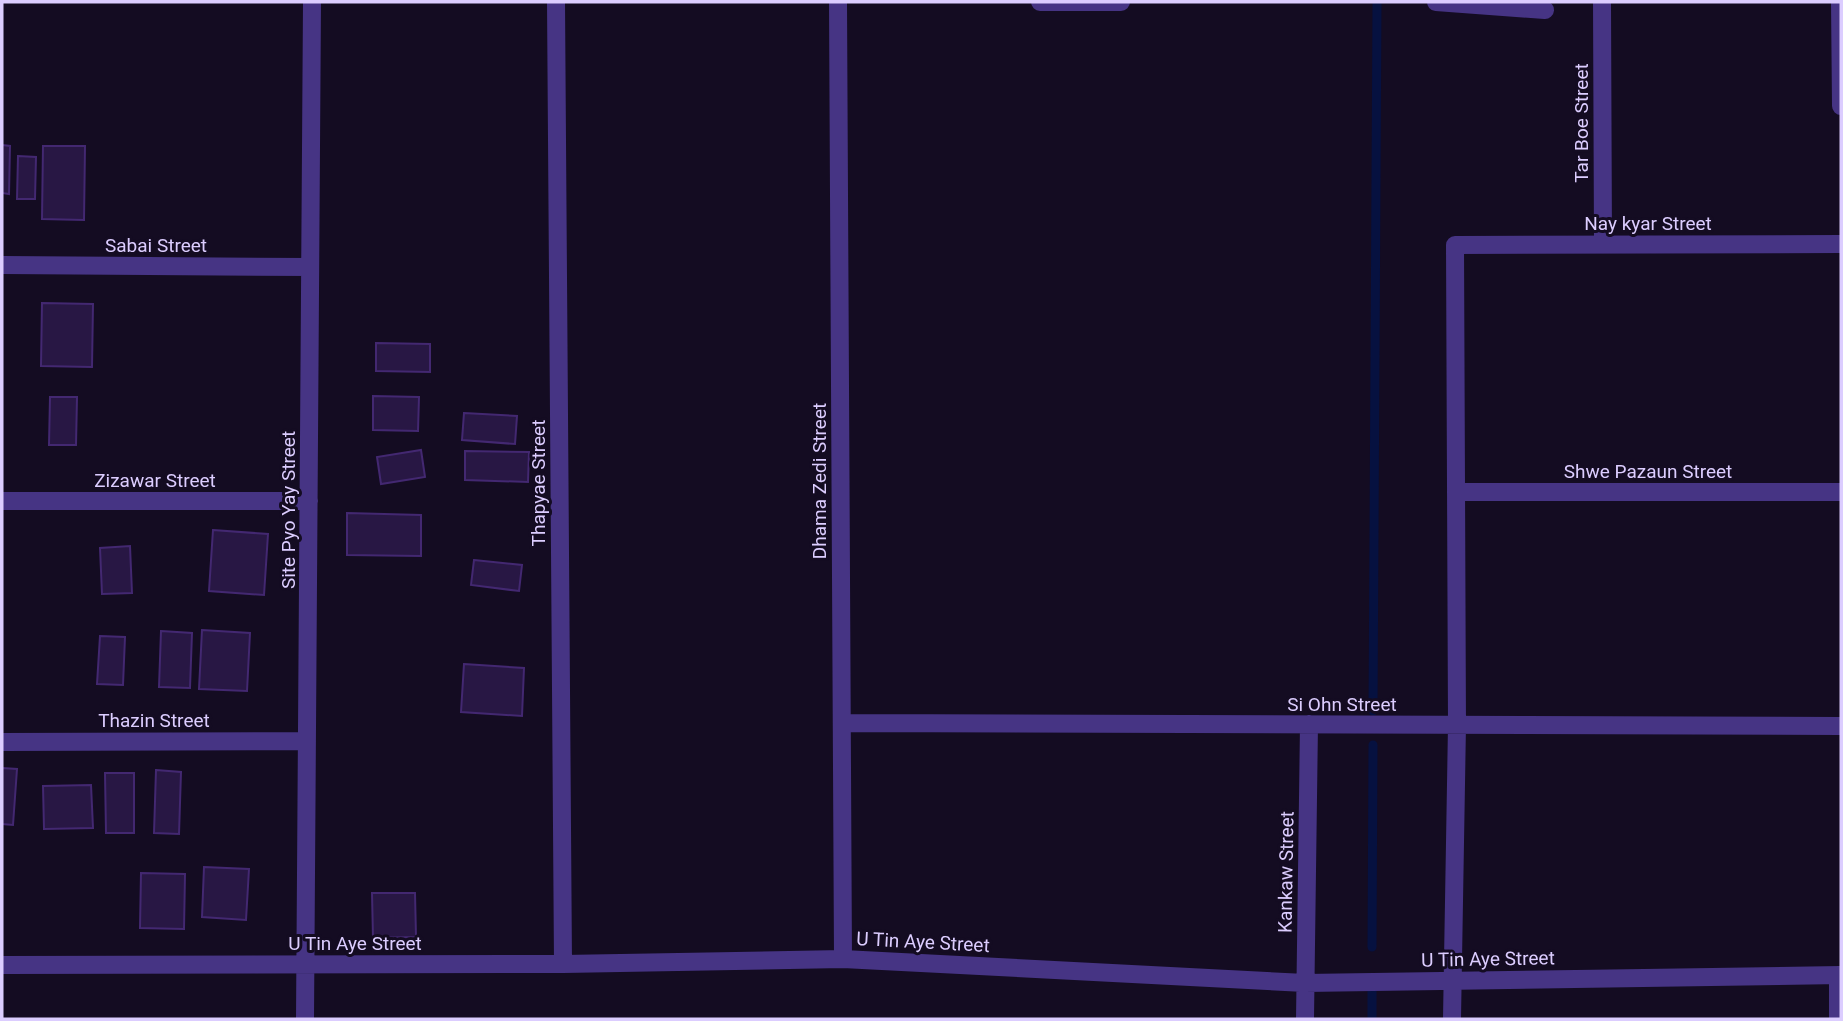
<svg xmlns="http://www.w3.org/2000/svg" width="1843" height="1021" viewBox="0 0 1843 1021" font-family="Roboto,sans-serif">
<rect width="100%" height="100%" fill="#140c22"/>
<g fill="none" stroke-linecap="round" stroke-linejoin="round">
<path stroke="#061140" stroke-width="9" d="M1373,711L1377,2
M1372,947L1373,745
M1372,1019V980"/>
</g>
<path fill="#281744" stroke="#432871" stroke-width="2" d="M2,145L10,146L9,194L2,193Z
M43,146H85L84,220L42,219Z
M18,156L36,157L35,199H17Z
M42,303L93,304L92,367L41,366Z
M376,343L430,344V372L376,371Z
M373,396L419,397L418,431L373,430Z
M50,397H77L76,445H49Z
M464,413L517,416L515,444L462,440Z
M421,450L425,477L381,484L377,457Z
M465,451L529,452L528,482L465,480Z
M347,513L421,515V556L347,555Z
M213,530L268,534L264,595L209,591Z
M130,546L132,593L102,594L100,548Z
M474,560L522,565L519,591L471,585Z
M202,630L250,633L247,691L199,689Z
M161,631L192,633L190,688L159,687Z
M100,636L125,637L123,685L97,684Z
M464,664L524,668L522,716L461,712Z
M2,768L17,769L13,825L2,824Z
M156,770L181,772L179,834L154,833Z
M105,773H134V833H106Z
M91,785L93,828L44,829L43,786Z
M204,867L249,869L246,920L202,917Z
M141,873L185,874L184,929L140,928Z
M372,893H415L416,937L373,938Z"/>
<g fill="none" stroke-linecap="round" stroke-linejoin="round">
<path stroke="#463484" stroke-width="18" d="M556,2L563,964
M838,2L843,959
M1040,2H1121
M1436,2L1545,10
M1602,2L1603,244
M1840,2L1841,106
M2,265L310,267
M1456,492H1841
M2,501H309
M842,723L1841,726
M2,742L307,741
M2,965L563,964L843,959L1305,983L1841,975
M305,1019L312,2
M1305,1019L1309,724
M1452,1019L1457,725L1455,245L1841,244
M1838,1019V975"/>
</g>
<g text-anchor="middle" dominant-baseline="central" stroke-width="6" stroke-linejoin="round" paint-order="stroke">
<g font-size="19" fill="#dccdff" stroke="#140c22">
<text transform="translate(1581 123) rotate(-90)">Tar Boe Street</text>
<text x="1648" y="223">Nay kyar Street</text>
<text x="156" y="245">Sabai Street</text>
<text x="1648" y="471">Shwe Pazaun Street</text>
<text x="155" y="480">Zizawar Street</text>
<text transform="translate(819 481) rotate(-90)">Dhama Zedi Street</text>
<text transform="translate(538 483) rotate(-90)">Thapyae Street</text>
<text transform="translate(288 510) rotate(-90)">Site Pyo Yay Street</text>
<text x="1342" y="704">Si Ohn Street</text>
<text x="154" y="720">Thazin Street</text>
<text transform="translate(1286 872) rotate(-89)">Kankaw Street</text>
<text transform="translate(923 942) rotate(3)">U Tin Aye Street</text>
<text x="355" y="943">U Tin Aye Street</text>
<text transform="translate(1488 959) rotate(-1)">U Tin Aye Street</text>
</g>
</g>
<rect width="1843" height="1021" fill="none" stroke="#dccdff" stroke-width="7"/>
</svg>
